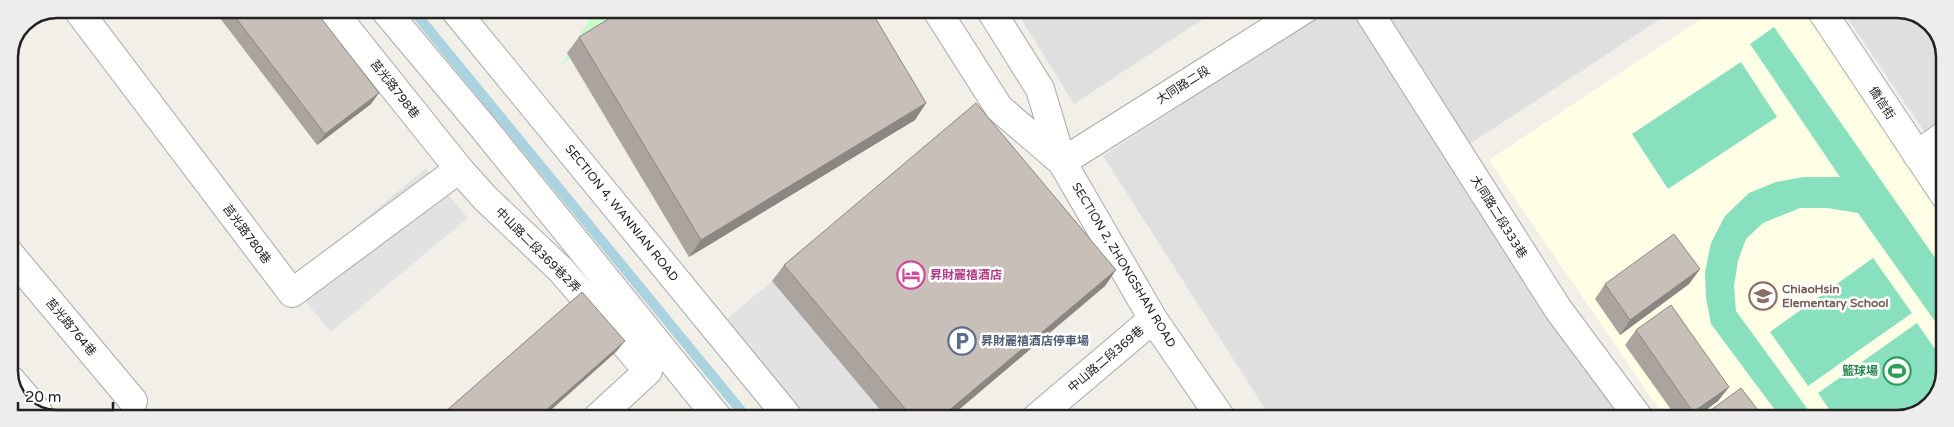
<svg xmlns="http://www.w3.org/2000/svg" width="1954" height="427" viewBox="0 0 1954 427" font-family="'Varela Round','Noto Sans TC',sans-serif">
<rect width="100%" height="100%" fill="#f2efe9"/>
<path fill="#e0dfdf" d="M1015,9H1218L1074,104Z
M1328,9L1674,10L1453,155L1634,418H1271L1103,156Z
M1842,10H1906L1933,25L1945,51V162Z"/>
<path fill="#ffffe5" d="M1715,10H1805L1945,213L1944,379L1929,407L1898,418H1665L1489,160Z"/>
<path fill="#c8facc" d="M596,9H642L561,65Z"/>
<path fill="#88e0be" d="M1774,27L1945,272L1944,334L1858,213L1827,208H1800L1763,223L1746,239L1738,261L1734,286L1736,311L1814,418H1781L1711,324L1706,298L1705,272L1711,243L1725,216L1749,193L1776,182L1803,177H1840L1750,44Z
M1741,62L1777,117L1668,189L1632,134Z
M1873,258L1912,313L1808,386L1770,332Z
M1917,323L1944,362V379L1929,407L1898,418H1835L1818,393Z"/>
<path fill="#e2e2e2" d="M426,168L468,218L331,332L289,282Z
M772,281L887,418H808L726,320Z"/>
<g fill="none" stroke-linecap="round" stroke-linejoin="round">
<path stroke="#aad3df" stroke-width="10" d="M412,9L747,418"/>
<g stroke="#a9a9a9" stroke-width="30">
<path id="minor" d="M77,9L292,293L459,169
M331,9L459,169L485,198L561,270L648,371L597,418
M384,9L482,126L718,418
M454,9L789,418
M936,9L999,108L1062,162
M990,9L1040,89L1062,162L1153,319L1221,418
M1367,9L1558,309L1639,418
M1821,10L1945,196
M1917,155L1945,135
M1062,162L1305,9
M9,253L133,401
M11,380L38,412
M1036,418L1153,319"/>
</g>
<use href="#minor" stroke="#fff" stroke-width="28"/>
</g>
<path fill="#aba49e" d="M213,9H314L371,104L317,145Z
M579,37L926,103L915,120L689,257L567,53Z
M784,265L1116,270L1105,286L949,418H887L772,281Z
M1700,269L1689,284L1620,335L1595,299L1605,284Z
M1636,330L1729,387L1718,401L1695,418H1677L1625,345Z"/>
<path fill="#8b8681" d="M379,93L371,104L317,145L325,134Z
M926,103L915,120L689,257L701,240Z
M1700,269L1689,284L1620,335L1630,320Z
M1116,270L1105,286L949,418H940Z
M625,341L616,352L542,418H537Z
M1729,387L1718,401L1695,418H1689L1693,412Z"/>
<path fill="#c7bfb8" stroke="#8b8681" d="M229,9H314L379,93L325,134Z
M625,9H870L926,103L701,240L579,37Z
M976,103L1116,270L940,418H913L784,265Z
M1674,234L1700,269L1630,320L1605,284Z
M582,292L625,341L537,418H438Z
M1671,305L1729,387L1693,412L1636,330Z
M1741,388L1764,418H1700Z"/>
<defs>
<g id="hotel-ring" transform="scale(1.4375)"><circle r="9.5" fill="#fff" stroke="#d1479c" stroke-width="1.5"/><path d="M-6-4.5h1.5V1H6V5H4.5V3h-9V5H-6ZM-4 0a1.8 1.8 0 1 1 3.6 0ZM.5 0V-2.5h3Q6-2.5 6 0Z" fill="#d1479c"/></g>
<g id="school-ring" transform="scale(1.4375)"><circle r="9.5" fill="#fff" stroke="#8d6e63" stroke-width="1.5"/><path d="M0-5L7-2L0 1L-7-2ZM-4 1L0 2.5L4 1V4Q0 6-4 4Z" fill="#8d6e63"/></g>
<g id="parking-ring" transform="scale(1.4375)"><circle r="9.5" fill="#fff" stroke="#5c6f8a" stroke-width="1.5"/><path d="M-3.5-5.5H1a3.5 3.5 0 0 1 0 7H-1V5.5H-3.5ZM-1-3.4V-.6H.8a1.4 1.4 0 0 0 0-2.8Z" fill="#5c6f8a"/></g>
<g id="stadium-ring" transform="scale(1.4375)"><circle r="9.5" fill="#fff" stroke="#2e9e5b" stroke-width="1.5"/><path d="M0-5a6.5 5 0 1 0 0 10a6.5 5 0 1 0 0-10ZM-3.5-1.8h7v3.6h-7Z" fill="#2e9e5b"/></g>
</defs>
<g fill-rule="evenodd">
<use href="#hotel-ring" x="911" y="275"/>
<use href="#school-ring" x="1763" y="296"/>
<use href="#parking-ring" x="962" y="341"/>
<use href="#stadium-ring" x="1897" y="371"/>
</g>
<g text-anchor="middle" dominant-baseline="central" stroke-width="5" stroke-linejoin="round" paint-order="stroke">
<g font-size="12" fill="#222" stroke="#fff">
<text transform="translate(1183 85) rotate(-32)">大同路二段</text>
<text transform="translate(395 89) rotate(52)">莒光路798巷</text>
<text transform="translate(1882 103) rotate(57)">僑信街</text>
<text transform="translate(622 213) rotate(51)">SECTION 4, WANNIAN ROAD</text>
<text transform="translate(1499 217) rotate(58)">大同路二段333巷</text>
<text transform="translate(247 234) rotate(53)">莒光路780巷</text>
<text transform="translate(538 250) rotate(45)">中山路二段369巷2弄</text>
<text transform="translate(1124 265) rotate(59)">SECTION 2, ZHONGSHAN ROAD</text>
<text transform="translate(71 327) rotate(50)">莒光路764巷</text>
<text transform="translate(1106 359) rotate(-40)">中山路二段369巷</text>
</g>
<g font-size="12" font-weight="bold" fill="#b23c85" stroke="#fff" text-anchor="start">
<text x="930" y="275">昇財麗禧酒店</text>
</g>
<g font-size="12" font-weight="bold" fill="#785e54" stroke="#fff" text-anchor="start">
<text x="1782" y="289">ChiaoHsin<tspan x="1782" dy="14">Elementary School</tspan></text>
</g>
<g font-size="12" font-weight="bold" fill="#4e5e75" stroke="#fff" text-anchor="start">
<text x="981" y="341">昇財麗禧酒店停車場</text>
</g>
<g font-size="12" font-weight="bold" fill="#27864d" stroke="#fff" text-anchor="end">
<text x="1878" y="371">籃球場</text>
</g>
</g>
<path d="M0 0H1954V427H0ZM57 18H1897A39 39 0 0 1 1936 57V371A39 39 0 0 1 1897 410H57A39 39 0 0 1 18 371V57A39 39 0 0 1 57 18Z" fill="#ededed" fill-rule="evenodd"/>
<path fill="none" stroke="#222" stroke-width="2.5" d="M57 18H1897A39 39 0 0 1 1936 57V371A39 39 0 0 1 1897 410H57A39 39 0 0 1 18 371V57A39 39 0 0 1 57 18Z"/>
<path d="M18 402v8h95v-8" fill="none" stroke="#222222" stroke-width="2.5"/>
<text x="25" y="402" font-size="15" fill="#222222" stroke="#ffffff" stroke-width="4" paint-order="stroke">20 m</text>
</svg>
